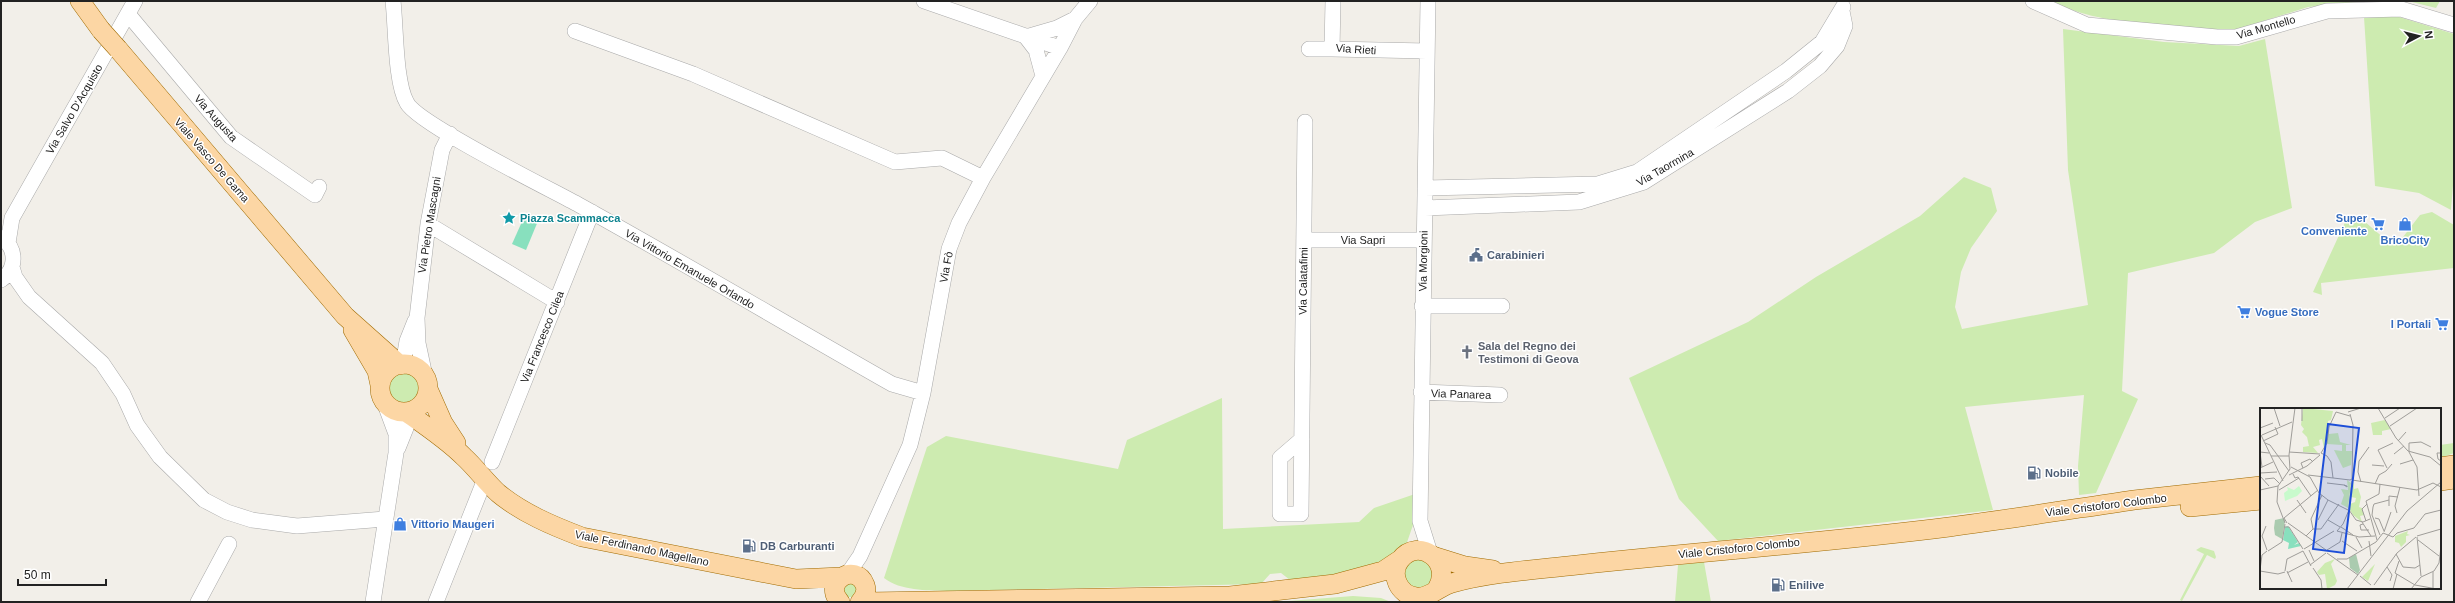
<svg xmlns="http://www.w3.org/2000/svg" width="2455" height="603" viewBox="0 0 2455 603" font-family="Arial,sans-serif">
<rect width="100%" height="100%" fill="#f2efe9"/>
<path fill="#cdebb0" d="M2051,1H2368L2308,7L2238,29L2226,31C2170,24 2101,27 2051,1Z
M2408,1H2440L2436,8Z
M2396,16L2454,34V173L2451,210L2419,193L2375,186L2364,17Z
M2063,29L2164,42L2239,46L2265,39L2292,208L2255,222L2214,253L2128,273L2122,391L2138,399L2096,493L2079,495L2078,466L2084,395L1965,407L1993,510L1718,541L1679,499L1629,378L1748,322L1816,277L1920,216L1964,177L1991,188L1997,211L1971,248L1961,272L1955,307L1962,329L2088,305L2068,170Z
M2432,212L2454,225V268L2321,283L2322,295L2313,292L2346,220L2364,221L2385,239L2392,241L2403,237L2420,215Z
M388 389a18 18 0 1 1 36 0a18 18 0 1 1-36 0Z
M1222,398L1223,529L1359,522L1374,508L1415,494L1413,525L1404,551L1364,573L1290,580L1281,573L1270,574L1261,584L947,591C926,590 901,591 884,578L927,447L946,436L1118,469L1127,440Z
M2454,443V453L2440,458V445Z
M2201,547L2214,551L2216,557L2215,559L2207,555L2182,601L2180,600L2204,554L2196,550Z
M1417,556L1434,563V587L1407,589L1403,567Z
M1704,562L1711,602H1675L1678,565Z
M841,583H859L854,597H847L841,587Z
M1353,596L1381,598L1391,602H1275Z"/>
<path fill="#88e0be" d="M525,215L538,221L526,250L512,244Z"/>
<g fill="none" stroke-linecap="round" stroke-linejoin="round">
<g stroke="#a9a9a9" stroke-width="16">
<path id="minor" d="M393,1C396,26 395,83 407,103C418,124 550,189 579,205C684,263 788,325 892,384L923,393
M924,1L1060,48
M1333,1L1332,49L1427,51
M1428,1L1420,521L1430,553
M2033,1L2087,25L2217,37H2236L2327,11L2401,9L2454,25
M128,14L231,137L315,195L319,187
M575,31L693,74L895,162L942,158L983,178
M1309,49H1332
M1043,76L1036,50L1026,37L1057,28L1075,19
M1425,188L1598,184L1637,172L1786,71L1822,42L1843,7
M1425,208L1579,202L1644,182L1788,91L1820,66L1837,46L1845,26L1842,11
M428,224L557,302
M1304,240H1423
M8,243L12,218L135,1
M12,267L15,277L29,297L102,363L123,394L137,425L160,457L204,500L227,512L252,520L297,526L385,519
M1,280C17,269 17,249 2,238
M1422,306H1502
M403,365L407,341L415,321
M425,376L418,343L417,318L428,224L442,150L450,134
M1421,392L1500,395
M1302,439L1280,458V514H1301L1305,122
M398,448L406,428L404,412
M492,462L592,212
M847,575L860,556L910,445L923,393L949,249L959,223L983,178L1060,48L1075,19L1090,1
M198,602L229,544
M373,602L396,453V434L383,399
M436,602L485,479"/>
</g>
<g stroke="#a06b00" stroke-width="20">
<path id="major" d="M80,1L101,30
M118,49L345,316L400,365
M353,330L377,371L380,385
M380 388a24 24 0 1 1 48 0a24 24 0 1 1-48 0Z
M428,389L443,423L456,443
M406,412C426,426 447,440 464,457C476,468 486,482 498,493C522,513 553,526 582,537L796,579L841,577
M2440,467L2454,465
M2440,481L2454,479
M2190,507L2261,500
M1433,556L1465,566L1493,570
M1437,589C1454,561 1418,536 1400,560C1389,574 1399,595 1416,597C1429,599 1440,586 1452,583C1489,573 1530,570 1568,566C1695,552 1823,543 1949,527C2011,519 2073,509 2134,500C2176,495 2219,491 2261,486
M840,602C821,582 856,561 865,585C867,591 865,597 860,602
M868,602L1230,596L1335,584L1383,571L1401,559"/>
</g>
<use href="#minor" stroke="#fff" stroke-width="15"/>
<use href="#major" stroke="#fcd6a4" stroke-width="19"/>
<g stroke="#a06b00" stroke-width="20" stroke-linecap="butt">
<path id="major-bridge" d="M101,30L118,49"/>
</g>
<use href="#major-bridge" stroke="#fcd6a4" stroke-width="19"/>
</g>
<defs>
<g id="sight-bare" transform="scale(1.08)"><path d="M0-6L1.8-2.2L6-1.7L2.9 1.2L3.7 5.4L0 3.3L-3.7 5.4L-2.9 1.2L-6-1.7L-1.8-2.2Z" fill="#0f9aa8" stroke="#fff" stroke-width="2.5" paint-order="stroke"/></g>
<g id="supermarket-bare" transform="scale(1.08)"><path d="M-6-5.5h2.5l.6 2H6L4.5 2H-2.5L-4.4-4H-6ZM-1.5 3.2a1.3 1.3 0 1 0 .1 0ZM3 3.2a1.3 1.3 0 1 0 .1 0Z" fill="#3f7fe0" stroke="#fff" stroke-width="2.5" paint-order="stroke"/></g>
<g id="shop-bare" transform="scale(1.08)"><path d="M-5-2.5h2.3a2.7 3.5 0 0 1 5.4 0H5L5.5 6h-11ZM-1.5-2.5h3a1.5 2.3 0 0 0-3 0Z" fill="#3f7fe0" stroke="#fff" stroke-width="2.5" paint-order="stroke"/></g>
<g id="civic-bare" transform="scale(1.08)"><path d="M-.6-6.5H3V-4.5H.6V-3L4-1V1h2V6H-6V1h2V-1L-.6-3ZM-1.2 2.5V6h2.4V2.5Z" fill="#5c6f8a" stroke="#fff" stroke-width="2.5" paint-order="stroke"/></g>
<g id="church-bare" transform="scale(1.08)"><path d="M-1.2-6h2.4v3.5h3.3v2.4h-3.3V6h-2.4V-.1h-3.3v-2.4h3.3Z" fill="#6b7280" stroke="#fff" stroke-width="2.5" paint-order="stroke"/></g>
<g id="fuel-bare" transform="scale(1.08)"><path d="M-5.5-6h7V0h2V4h1.3V-2.5L3-4.5l.8-.8L6-3V5H2.5V1h-1V6h-7ZM-4.2-4.7v3.2H.2V-4.7Z" fill="#5c6f8a" stroke="#fff" stroke-width="2.5" paint-order="stroke"/></g>
</defs>
<g fill-rule="evenodd">
<use href="#sight-bare" x="509" y="218"/>
<use href="#supermarket-bare" x="2378" y="224"/>
<use href="#shop-bare" x="2405" y="224"/>
<use href="#civic-bare" x="1476" y="255"/>
<use href="#supermarket-bare" x="2244" y="312"/>
<use href="#supermarket-bare" x="2442" y="324"/>
<use href="#church-bare" x="1467" y="352"/>
<use href="#fuel-bare" x="2034" y="473"/>
<use href="#shop-bare" x="400" y="524"/>
<use href="#fuel-bare" x="749" y="546"/>
<use href="#fuel-bare" x="1778" y="585"/>
</g>
<g text-anchor="middle" dominant-baseline="central" stroke-width="3" stroke-linejoin="round" paint-order="stroke">
<g font-size="11" fill="#222" stroke="#fff">
<text transform="translate(2266 27) rotate(-16)">Via Montello</text>
<text transform="translate(1356 49) rotate(4)">Via Rieti</text>
<text transform="translate(74 109) rotate(-60)">Via Salvo D'Acquisto</text>
<text transform="translate(216 118) rotate(48)">Via Augusta</text>
<text transform="translate(212 160) rotate(49)">Viale Vasco De Gama</text>
<text transform="translate(1665 167) rotate(-30)">Via Taormina</text>
<text transform="translate(429 225) rotate(-81)">Via Pietro Mascagni</text>
<text x="1363" y="240">Via Sapri</text>
<text transform="translate(1423 261) rotate(-89)">Via Morgioni</text>
<text transform="translate(946 267) rotate(-79)">Via Fò</text>
<text transform="translate(690 269) rotate(30)">Via Vittorio Emanuele Orlando</text>
<text transform="translate(1303 281) rotate(-89)">Via Calatafimi</text>
<text transform="translate(542 337) rotate(-68)">Via Francesco Cilea</text>
<text transform="translate(1461 394) rotate(2)">Via Panarea</text>
<text transform="translate(2106 505) rotate(-7)">Viale Cristoforo Colombo</text>
<text transform="translate(642 548) rotate(12)">Viale Ferdinando Magellano</text>
<text transform="translate(1739 548) rotate(-6)">Viale Cristoforo Colombo</text>
</g>
<g font-size="11" font-weight="bold" fill="#0d838f" stroke="#fff" text-anchor="start">
<text x="520" y="218">Piazza Scammacca</text>
</g>
<g font-size="11" font-weight="bold" fill="#366cbe" stroke="#fff" text-anchor="end">
<text x="2367" y="218">Super<tspan x="2367" dy="13">Conveniente</tspan></text>
<text x="2405" y="240" text-anchor="middle">BricoCity</text>
<text x="2255" y="312" text-anchor="start">Vogue Store</text>
<text x="2431" y="324">I Portali</text>
<text x="411" y="524" text-anchor="start">Vittorio Maugeri</text>
</g>
<g font-size="11" font-weight="bold" fill="#4e5e75" stroke="#fff" text-anchor="start">
<text x="1487" y="255">Carabinieri</text>
<text x="2045" y="473">Nobile</text>
<text x="760" y="546">DB Carburanti</text>
<text x="1789" y="585">Enilive</text>
</g>
<g font-size="11" font-weight="bold" fill="#5b616d" stroke="#fff" text-anchor="start">
<text x="1478" y="346">Sala del Regno dei<tspan x="1478" dy="13">Testimoni di Geova</tspan></text>
</g>
</g>
<g transform="translate(2260 408)">
<rect width="181" height="181" fill="#f2efe9"/>
<path d="M43,0L73,3L71,12L68,13L69,28L64,40L62,31L59,32L60,37L53,39L58,45L43,44V39L49,38L47,29L42,24L44,21L41,17ZM125,12L131,21L122,23V27H113L111,15ZM78,25L80,34L91,37H86V43H92L91,57L83,60L74,42L82,43V37L67,36L69,26ZM87,72L91,75L88,100L81,96L84,87L81,81L88,82ZM94,73V81L98,80L101,89L99,99L102,100L104,107L100,108L102,114L93,107L90,102V96L95,94L96,90L91,89ZM148,123L147,126L150,127L146,128V134L141,139L139,135L135,134V128ZM75,151L71,156L77,173L75,177L67,181L65,166L59,167L57,164L65,155ZM115,156L108,173L102,169Z" fill="#cdebb0"/>
<path d="M24,110L25,113L22,131L15,127L14,120L15,112ZM96,146L100,162L98,166L90,160L89,150Z" fill="#aacbaf"/>
<path d="M39,78L42,83L37,88L25,93L24,85L28,82L27,79L34,82Z" fill="#c8facc"/>
<path d="M28,118L38,134L34,137L39,135L41,138L28,141L29,135L23,132L25,119Z" fill="#88e0be"/>
<path fill="none" stroke="#9f9d99" stroke-width="1" d="M14,0L20,18M118,0L136,30L148,43L170,49L181,58M76,4L90,8M88,4L101,0M90,6L93,17L92,71L90,72M125,10L140,0M42,13V0M33,15L35,0M130,18L157,0M0,20L13,15M1,27L23,73M2,27L32,14M3,33L18,26L15,19M138,33L146,24M5,35L10,37L29,63M29,44L60,46M149,44L157,59L159,88M149,44V35L161,34L171,39M61,45L67,35L69,19L76,4M61,45L67,48L71,54L73,70M181,45H177L178,51L181,53M134,46L144,38M11,48H29M140,56L153,52M112,57L124,58M2,59L0,44L9,45M31,59L50,69L59,85L68,92L88,102M0,60L13,54M43,60L41,55L50,51L53,54M127,60L118,42L133,35M0,65L17,64M33,66L35,70L38,69L51,88M29,67L47,58L60,47M48,67L90,72M0,68L9,78M5,71L14,70L20,76M92,72L157,82L173,75L181,79M101,74L98,64L99,53L109,39M67,75L84,77L87,78V79L84,77M115,76L119,67L126,63L132,56M18,78L17,94L25,115M0,82L18,78L30,61L29,47L33,15M19,82L39,70M37,92L46,105M129,98V88L138,89M89,101L92,73M89,102L96,112L103,114L110,111M137,105L135,98L140,79M115,110L119,111L124,123M58,112L68,92M68,112L80,119M106,113L102,101L107,96M102,114L111,128M27,115L24,110L58,82M28,115L66,142M103,116L100,117L101,122H109M6,118L2,128L7,142M25,119H29L43,141M81,119L93,127M53,121L51,111L62,87M77,123L99,129L115,128M77,123L83,116L89,102M124,124L131,104M120,127L112,107L113,99L114,96L129,92M46,128L53,121H61L79,96M157,128L181,121M96,129L102,140M157,129L161,168M117,132L106,93L119,86L120,76M158,132L179,148M82,133L97,143M109,133L111,148M44,141L74,123M49,142L54,153M67,142L80,134L82,125M8,143L22,134L25,116M43,143L51,158M67,145L98,167M136,146L143,159L155,160L160,157M77,151H87L116,134L123,125L133,129L137,125L154,120L165,106L181,102M139,153L135,165L155,177L177,181M50,157L66,145M127,159L132,167L130,173M53,160L61,172L62,181M0,162L2,147L7,143M0,163L18,166L25,164M25,163L27,151L43,143M27,163L32,174M173,164V180M27,165L48,154M100,168L111,177M114,177L137,145L156,129M87,181L147,103L181,74M133,181L137,166M151,181L161,169L174,163L179,155L181,139"/>
<path fill="#1d4ed8" fill-opacity="0.15" stroke="#1d4ed8" stroke-width="2" d="M68,16L99,20L84,145L53,141Z"/>
<rect width="181" height="181" fill="none" stroke="#222" stroke-width="2"/>
</g>
<rect width="2455" height="603" fill="none" stroke="#222222" stroke-width="4"/>
<g transform="translate(2419 36) rotate(83)" stroke="#ffffff" stroke-width="3" paint-order="stroke">
<path d="M0-3L7 15L0 10L-7 15Z" fill="#222222"/>
<text y="-6" font-size="11" font-weight="bold" text-anchor="middle" fill="#222222">N</text>
</g>
<path d="M18 579v6h88v-6" fill="none" stroke="#222222" stroke-width="2"/>
<text x="24" y="579" font-size="12" fill="#222222" stroke="#ffffff" stroke-width="3" paint-order="stroke">50 m</text>
</svg>
